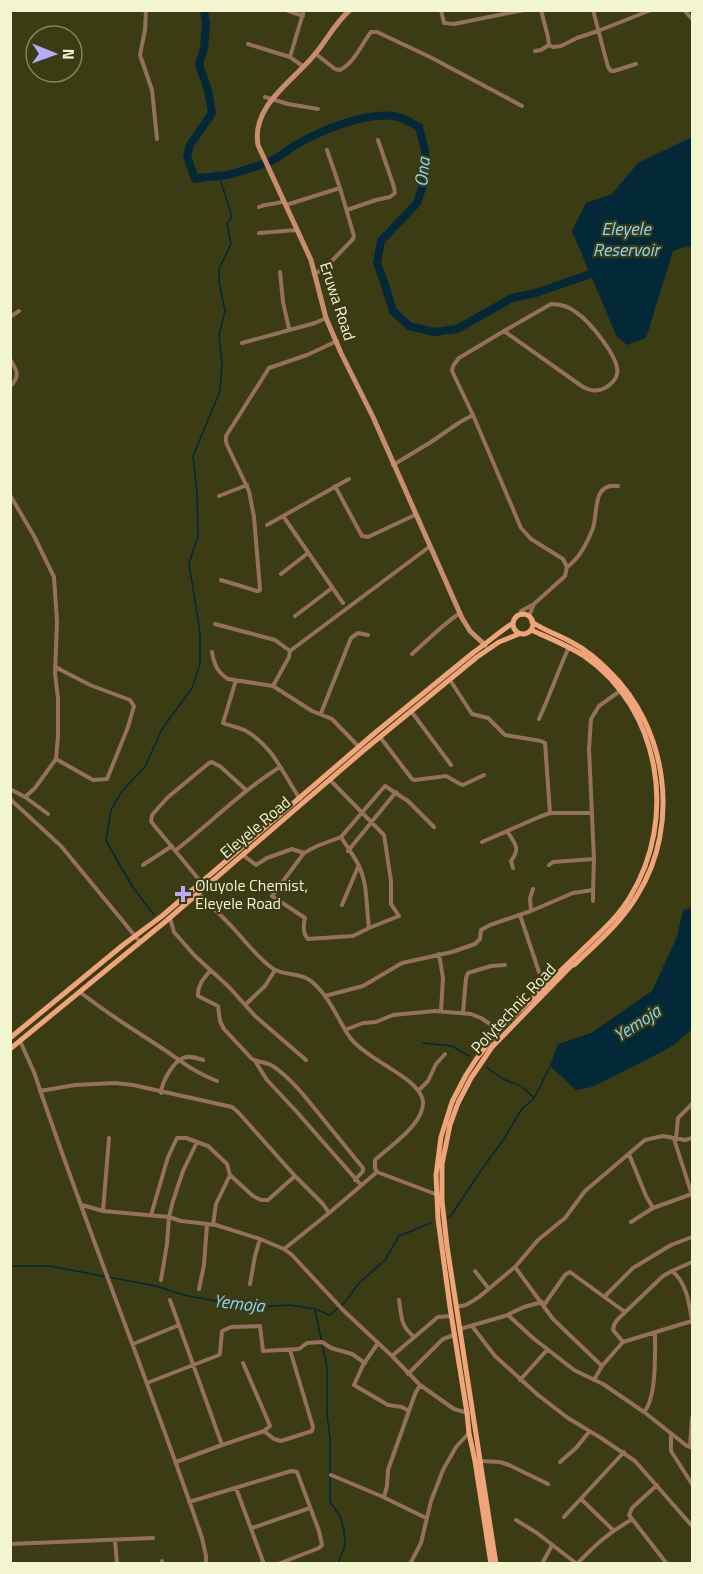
<svg xmlns="http://www.w3.org/2000/svg" width="703" height="1574" viewBox="0 0 703 1574" font-family="'Titillium Web',sans-serif">
<rect width="100%" height="100%" fill="#3b3b14"/>
<path fill="#032837" d="M692,137V248L687,246L673,251L646,338L627,345L617,337L572,231L586,203L612,194L638,163Z
M692,908V1029L674,1045L646,1060L592,1087L576,1090L550,1066L558,1044L591,1033L652,991L677,937L683,910Z"/>
<g fill="none" stroke-linecap="round" stroke-linejoin="round">
<path stroke="#032837" stroke-width="1.5" d="M154,915L132,886L106,841L111,810L122,791L145,767L162,729L192,688L200,664V633L189,563L198,537L197,491L193,456L220,391L222,365L219,335L225,311L219,282V269L231,244L227,223L232,217L219,175
M423,1043L452,1046L469,1056
M486,1067L503,1079L521,1086L533,1097
M447,1218L450,1217L482,1169L504,1139L521,1110L534,1098L550,1067
M10,1266H49L156,1286L184,1295L216,1301L240,1303L257,1307L289,1305L315,1309L330,1315L338,1308
M342,1305L346,1301L358,1284L385,1260L399,1236L431,1223
M315,1310L327,1367V1414L330,1439V1502L340,1516L344,1530L345,1545L338,1564"/>
<path stroke="#032837" stroke-width="8" d="M204,10L206,24L204,49L199,64L208,90L212,113L190,145L187,156L195,179C206,177 217,176 227,175C241,172 257,166 271,161C280,157 286,151 294,146C319,131 369,110 398,117C405,118 412,124 419,127L425,150V180L417,203L381,241L377,263L384,282L393,311L409,326L434,332L457,329L512,298L536,293L590,274L596,268"/>
<path stroke="#95705c" stroke-width="4" d="M146,10L145,30L140,55L152,90L157,139
M286,10L303,16
M441,10L444,23L454,24L524,10
M593,10L608,67L611,71H614L636,64
M684,10L692,19
M248,44L290,57L304,67
M549,45L553,47L561,46L577,38L598,31L651,10
M535,51L541,50L549,45L548,37L541,10
M316,54L335,69L340,70C355,62 361,45 371,32H377L430,57L522,106
M290,57L304,10
M265,97L288,104L318,109
M286,205L340,188
M259,207C267,203 276,205 284,201
M347,210L376,200L390,197L395,193L394,187L378,140
M259,233L297,230
M280,272L283,302L289,329
M315,274L328,265L353,239L354,236L340,188L327,150
M551,304C561,304 570,307 577,313C589,321 621,359 617,374C616,380 610,385 605,388C597,392 591,391 583,387L504,331Z
M10,317L19,311
M504,331L459,358L453,366L452,371L473,415L521,528L531,539L563,559L567,567
M242,343L315,323L326,318
M10,359C18,372 20,376 10,387
M393,465L431,442L460,422L473,415
M335,486L362,536L368,537L415,515
M10,495L34,536L54,577L57,622L55,673L58,699V736L56,759L35,788L25,797
M219,496L247,485
M283,516L343,603
M267,525L349,479
M281,574L308,553
M221,580L257,591H259L260,589L254,517L249,491L227,445L226,441V436L269,368L307,355L337,341
M522,615L521,611L534,604L565,576L567,567C579,559 588,541 593,528C598,513 592,482 618,486
M295,616L332,588
M531,620L529,616L534,604
M215,624L275,640L290,651
M212,652C214,664 217,672 228,679L273,686L312,711L332,719L359,747
M412,654C428,640 442,625 460,613
M236,680L223,723C230,726 239,727 246,731C272,745 284,775 300,799
M450,680L472,714L488,718L505,735L541,741L545,743L550,813
M273,686L289,657L290,651L429,547
M411,711L451,765
M321,713L351,638L358,633L368,635
M539,719C550,695 558,671 569,647
M380,737L412,779L415,780L446,776L460,784L463,785L484,775
M56,759L93,780L107,779L128,727L134,706L130,700L90,685L61,670L56,667
M330,780L384,835L391,881V904L399,916L369,928L353,936L308,939C303,934 303,925 305,918L272,896L304,853L317,846L341,837L384,787L385,786L408,801L434,827
M10,789L25,797L48,814
M10,799L61,846L140,942
M507,831C515,844 521,848 511,861L513,868
M341,837C347,847 354,856 359,866C368,885 366,907 369,928
M482,842L539,817L550,813H591
M176,850C211,823 241,791 280,767
M348,851L396,792
M243,855L256,865L267,858L292,849L304,853
M143,865L172,846
M549,865L553,862L594,859
M201,882L153,824L151,821L152,815L167,798L209,763L212,762L221,767L246,790
M198,893C210,905 222,916 234,929C246,942 257,957 272,968C283,976 300,972 311,981C328,995 336,1015 347,1033C352,1042 361,1049 370,1055C384,1066 422,1083 423,1102C424,1124 390,1146 375,1160V1168L377,1172L329,1213L284,1249
M593,901V890
M342,905L358,867
M531,911L530,898L533,889
M520,915L539,972
M170,918L174,932L194,955L229,987L255,1016L306,1060
M439,954L443,978L441,1011
M210,971C204,978 197,986 198,996L218,1006L220,1021L224,1029L252,1059C258,1062 265,1062 271,1065C283,1072 293,1083 302,1093L363,1168V1171L355,1180
M80,992C105,1012 131,1028 157,1045C179,1059 193,1072 217,1081
M325,996L363,986L402,963L452,952L475,944L480,939L481,930L490,925L531,911L573,893L593,890L594,859L589,749L591,719L599,706L620,691
M245,1005L265,986L275,970
M463,1013L466,978L468,973L491,966L505,965
M345,1030L363,1023L376,1022L393,1015L435,1011L471,1014L481,1018L499,1030
M20,1041L34,1072C86,1228 149,1381 202,1538L206,1556V1564
M255,1061L267,1080L296,1111L361,1185
M419,1090L428,1081L436,1064L445,1054
M40,1091L75,1085L115,1083L133,1085L232,1107L238,1112L295,1176L323,1204L329,1213
M161,1093C162,1082 172,1063 183,1058C189,1055 197,1058 203,1060
M674,1139L692,1195
M676,1139L678,1118L692,1104
M629,1154L646,1196L653,1208
M377,1172L438,1195
M82,1205L103,1211L169,1217L181,1221L216,1225L260,1239L284,1249L292,1255L344,1311L392,1356L420,1385L454,1409L468,1413
M103,1211L109,1138
M151,1215L168,1157L177,1138H186L208,1146L227,1164L230,1175L253,1196L261,1200H268L295,1176
M631,1222L653,1208L692,1194
M213,1225L216,1204L230,1175
M515,1267L553,1319L602,1366
M475,1271L489,1289
M672,1271C686,1282 689,1302 692,1320
M161,1280L167,1244L169,1217L173,1201L183,1171L197,1142
M250,1284L255,1256L260,1239
M199,1289L204,1265L207,1224
M605,1296L633,1268L671,1245L692,1237
M170,1300L222,1445
M399,1300C402,1318 400,1325 414,1337
M544,1305L565,1275L570,1272L625,1312
M456,1307L466,1305L479,1297L515,1267L538,1240L565,1218L585,1191L645,1140L663,1136L685,1140L692,1138
M509,1314L524,1307L542,1302
M472,1326L495,1356L538,1395L568,1418L601,1438L635,1461L692,1526
M460,1329L508,1315L533,1338L574,1370L603,1384L644,1412L687,1446L692,1448
M623,1342L613,1330L614,1325L617,1320L663,1276L672,1271L692,1262
M378,1343L363,1365L354,1385L388,1405L402,1407L409,1411
M133,1344L179,1325
M392,1356L438,1317L451,1316
M408,1374L443,1339L454,1335
M520,1380L547,1350
M594,1380L602,1366L623,1342L692,1321
M147,1383L219,1355L220,1353L222,1331L231,1327L260,1326L263,1351L299,1349L307,1343L322,1342L331,1348L352,1354L365,1363
M644,1412C657,1397 655,1352 655,1332
M264,1431L274,1439L281,1441L312,1431L313,1427L290,1350
M671,1434V1451L692,1484
M690,1447L692,1418
M481,1461L500,1462L509,1465L548,1484
M176,1462L222,1445L264,1431L270,1426L268,1421L243,1363
M560,1462L576,1448L589,1432
M331,1475L381,1496L426,1518
M657,1485L632,1508L629,1515L667,1564
M236,1488L264,1564
M384,1497L387,1486L388,1470L415,1394L420,1385
M581,1499L613,1530
M189,1502L291,1471L297,1472L319,1531L322,1545L319,1548L278,1564
M564,1517L624,1452
M516,1520L537,1533L577,1564C595,1545 608,1533 631,1520
M252,1528L310,1508
M115,1540L117,1564
M10,1544L153,1538
M162,1561V1564
M410,1564L421,1543L431,1501L443,1470L456,1447L469,1433
M542,1564L552,1545"/>
<path stroke="#c78d6d" stroke-width="5" d="M350,10C335,23 327,40 315,54C294,81 251,105 258,145L311,260L326,318L341,353L373,417L462,618L470,631L485,645"/>
<path stroke="#efa47a" stroke-width="5" d="M513 624a10 10 0 1 1 20 0a10 10 0 1 1-20 0Z
M10,1038L123,945L162,916L376,732L474,652C487,643 499,632 513,623
M10,1049L166,921L364,750L477,657L499,642L519,634
M491,1564L475,1461L469,1433L467,1413L450,1307L438,1219L436,1175L441,1137L452,1102L466,1075L477,1058L499,1030C526,1005 552,979 578,954C596,936 617,919 630,897C678,819 661,709 584,656C567,645 549,638 531,630
M496,1564L447,1246L442,1201V1164L450,1125L458,1103L471,1078L492,1047L572,965H574C597,943 622,922 638,894C681,824 667,727 609,671C598,660 586,650 573,643C559,635 545,631 532,622"/>
</g>
<path fill="#b6acf8" stroke="#3b3b14" stroke-width="2" d="M180 885h6v6h6v6h-6v6h-6v-6h-6v-6h6z"/>
<g text-anchor="middle" dominant-baseline="central" stroke-width="4.5" stroke-linejoin="round" paint-order="stroke">
<g font-size="16" fill="#f3f5d0" stroke="#3b3b14">
<text transform="translate(338 301) rotate(72)">Eruwa Road</text>
<text transform="translate(255 827) rotate(-40)">Eleyele Road</text>
<text transform="translate(513 1008) rotate(-47)">Polytechnic Road</text>
</g>
<g font-size="16" fill="#f3f5d0" stroke="#3b3b14" text-anchor="start">
<text x="195" y="885">Oluyole Chemist,<tspan x="195" dy="18">Eleyele Road</tspan></text>
</g>
<g font-size="18" font-style="italic" fill="#87d4f9" stroke="#3b3b14">
<text transform="translate(422 172) rotate(-84)">Ona</text>
<text x="626" y="228">Eleyele<tspan x="626" dy="21">Reservoir</tspan></text>
<text transform="translate(637 1023) rotate(-33)">Yemoja</text>
<text transform="translate(239 1303) rotate(6)">Yemoja</text>
</g>
</g>
<rect width="703" height="1574" fill="none" stroke="#f3f5d0" stroke-width="24"/>
<g transform="translate(54 54) rotate(91)"><circle r="28" fill="#3b3b14" stroke="#85855f" stroke-width="1.5"/>
<path d="M0-4.5L10 22L0 15L-10 22Z" fill="#b6acf8"/>
<text y="-9" font-size="16" font-weight="bold" text-anchor="middle" fill="#f3f5d0">N</text>
</g>
</svg>
